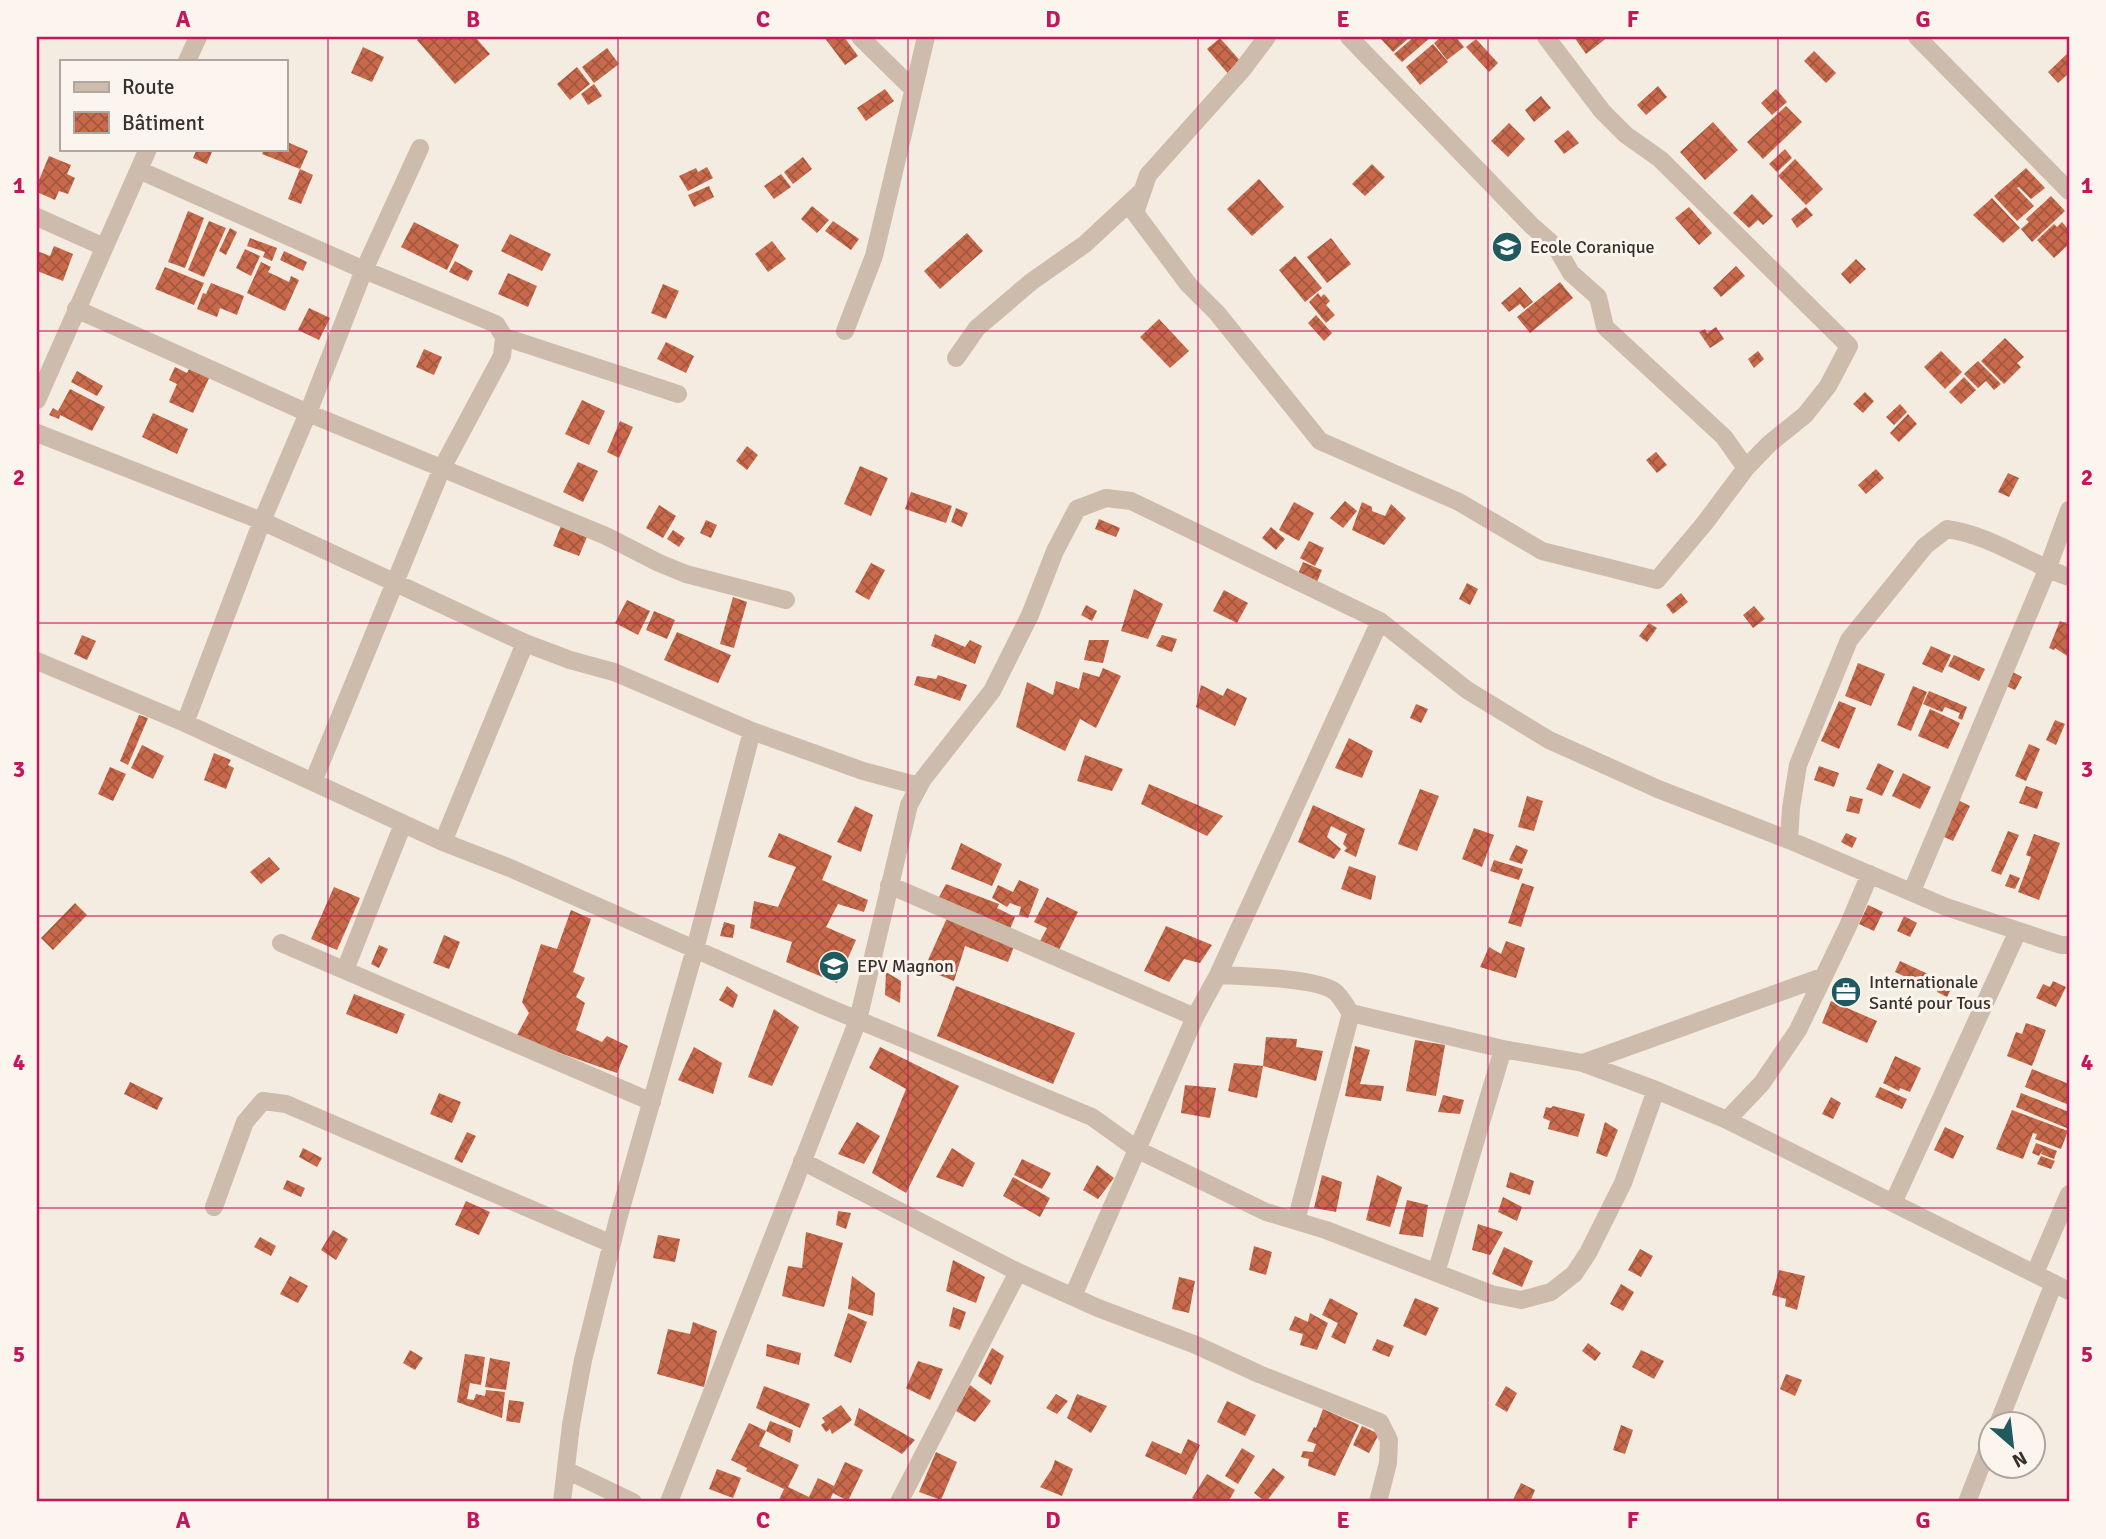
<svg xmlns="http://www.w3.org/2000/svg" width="2106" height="1539" viewBox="0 0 2106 1539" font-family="Signika,sans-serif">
<defs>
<pattern id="building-cross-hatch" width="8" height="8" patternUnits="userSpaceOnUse" patternTransform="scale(1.75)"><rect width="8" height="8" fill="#c8694b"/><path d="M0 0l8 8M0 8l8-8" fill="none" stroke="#a4573f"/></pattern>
</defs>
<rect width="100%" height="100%" fill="#f4ebe1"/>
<path fill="url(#building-cross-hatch)" d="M420,37H475L490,54L455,84L417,40Z
M824,37H844L858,56L845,65Z
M1379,37H1410L1393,52Z
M1414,37H1431L1402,62L1394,54Z
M1441,37H1456L1464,47L1447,60L1434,43Z
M1574,37H1608L1586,54Z
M1220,38L1243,64L1230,76L1207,49Z
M1476,39L1498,63L1489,72L1466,47Z
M1433,44L1448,62L1420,85L1406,67Z
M363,47L384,57L372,82L351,73Z
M607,48L619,64L594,83L582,67Z
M1814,51L1836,73L1826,83L1804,61Z
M2069,52V73L2058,83L2048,72Z
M577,67L590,84L570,100L557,84Z
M594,84L602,96L588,105L581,94Z
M1658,86L1667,97L1646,115L1637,105Z
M885,89L894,101L866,121L857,108Z
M1776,89L1787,102L1772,115L1761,103Z
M1541,96L1551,108L1534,122L1525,110Z
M1786,106L1802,122L1763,159L1747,142Z
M1713,122L1738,150L1705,180L1680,152Z
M1509,123L1525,139L1508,157L1491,141Z
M1568,130L1579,143L1564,154L1554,141Z
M285,141L308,151L300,169L313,175L301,204L288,199L300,169L262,154L264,149H285Z
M197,149H213L207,164L193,158Z
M1785,149L1792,158L1777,172L1769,164Z
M49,156L71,165L67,174L75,178L68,194L59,191L55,200L37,192V185Z
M803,157L812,169L793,184L784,172Z
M1795,159L1823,189L1806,205L1778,176Z
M1372,164L1385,177L1365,196L1352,184Z
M707,167L713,178L688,191L679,176L696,168L698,172Z
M2026,168L2045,188L2031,199L2019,187L2017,188L2034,206L2017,221L1994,196Z
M781,174L791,187L774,199L764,186Z
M1259,179L1284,207L1252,236L1227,209Z
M709,186L714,197L694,207L688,195Z
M1752,194L1773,216L1763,225L1758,220L1749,228L1733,213Z
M2051,196L2065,211L2032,242L2021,229L2029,222L2026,219Z
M1992,198L2020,228L2003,243L1973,215Z
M812,206L829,220L817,233L801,219Z
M1689,207L1712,233L1699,245L1675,218Z
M1806,207L1813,215L1797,228L1791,219Z
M188,211L204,218L185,268L168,262Z
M209,221L226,228L204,277L188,270Z
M833,221L859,239L851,250L825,231Z
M414,222L459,245L447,270L401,247Z
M2062,222L2069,230V244L2054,258L2037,240L2054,224L2057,227Z
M230,228L237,232L226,255L219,251Z
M967,233L983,251L940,289L924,271Z
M510,234L551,254L542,271L501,251Z
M250,238L277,248L272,261L263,257L265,252L247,246Z
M1331,238L1351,264L1327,283L1307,257Z
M772,241L786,259L768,272L755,254Z
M54,246L73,254L63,281L37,271V251L50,256Z
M245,249L260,256L251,276L236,268Z
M284,251L307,262L303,271L280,260Z
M1295,256L1322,288L1305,302L1279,270Z
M1856,259L1866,269L1850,284L1841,274Z
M455,261L473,271L468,281L449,272Z
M261,262L271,267L268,272L289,282L291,276L299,280L285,311L247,293Z
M1736,266L1745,276L1721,297L1713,288Z
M165,267L204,283L194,305L155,289Z
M508,273L537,286L528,307L498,294Z
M1560,282L1573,298L1530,333L1517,317Z
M211,283L244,296L237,315L220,308L217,317L197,309L203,293L206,294Z
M663,284L679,291L666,319L651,313Z
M1520,287L1533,302L1524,309L1520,304L1509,312L1501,303Z
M1318,293L1321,297L1324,294L1330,301L1326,305L1335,315L1326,323L1309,302Z
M309,308L330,318L319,340L298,330Z
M1316,315L1332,333L1324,341L1308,323Z
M1159,319L1189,351L1170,368L1140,337Z
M1716,327L1724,339L1710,348L1699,332L1705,329L1707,333Z
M2005,338L2024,357L2017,363L2021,367L2004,384L1981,361Z
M666,342L694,356L686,373L657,359Z
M424,349L442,357L434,375L416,367Z
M1758,351L1764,359L1754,368L1748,359Z
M1941,351L1962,372L1945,389L1924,367Z
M1978,361L2001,384L1994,390L1986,381L1978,388L1964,374Z
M175,367L187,373L190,367L210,376L193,413L169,402L177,384L169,380Z
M77,371L103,386L97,396L71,382Z
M1964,377L1976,390L1961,404L1949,392Z
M70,389L105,407L92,431L60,415L59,419L49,415L53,408L58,411Z
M1865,392L1874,401L1863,413L1853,404Z
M582,400L605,411L589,445L565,434Z
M1900,404L1907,412L1894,425L1886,417Z
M153,413L188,429L177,454L142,437Z
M1908,414L1917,424L1899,442L1890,433Z
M620,421L633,427L619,458L607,452Z
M747,446L758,455L747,470L736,461Z
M1656,452L1667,465L1657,473L1646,460Z
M578,462L598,471L583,502L563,492Z
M860,466L888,478L871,516L844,504Z
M1876,469L1884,478L1866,494L1858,485Z
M2008,473L2019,478L2009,497L1998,492Z
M911,492L952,506L946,523L905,509Z
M1345,501L1357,511L1343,528L1330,518Z
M1294,502L1314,513L1299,541L1279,530Z
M1362,502L1372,507V511L1385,516L1391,504L1406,518L1384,545L1352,530Z
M659,505L676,516L663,538L646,528Z
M956,508L968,513L962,527L951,522Z
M1099,519L1120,528L1116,537L1095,529Z
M706,520L717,525L711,538L700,533Z
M561,526L587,537L579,556L553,546Z
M1271,527L1285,539L1276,550L1262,538Z
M673,530L685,538L679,547L667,539Z
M1309,541L1324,548L1315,566L1300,558Z
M1303,562L1322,570L1317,582L1298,574Z
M871,563L885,570L869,600L855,592Z
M1467,583L1478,589L1470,605L1459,599Z
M1134,589L1163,604L1148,639L1121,631Z
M1224,590L1248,603L1237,623L1213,611Z
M1681,593L1688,602L1673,614L1666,605Z
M733,597L747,602L734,648L720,644Z
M627,600L650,611L638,635L615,623Z
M1086,605L1097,611L1092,621L1081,615Z
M1754,606L1765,619L1753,628L1743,615Z
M654,611L675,620L667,639L646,630Z
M2060,621L2069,625V657L2055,648L2054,650L2049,648Z
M1649,623L1657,628L1647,642L1639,636Z
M677,632L731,655L718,683L664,660Z
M935,634L965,647L970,640L982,646L975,664L931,646Z
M82,635L96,641L87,660L74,654Z
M1162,635L1177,639L1172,652L1156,646Z
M1089,640H1109L1103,663L1084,660Z
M1931,646L1951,655L1942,673L1922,664Z
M1954,655L1985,669L1979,681L1948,666Z
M1858,663L1885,674L1871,706L1845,696Z
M1103,668L1121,676L1096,728L1080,719L1065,751L1016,727L1027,682L1053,695L1056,681L1079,689L1083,672L1099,677Z
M2011,671L2022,677L2015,690L2004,685Z
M938,675L967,685L960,701L914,685L917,676L936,679Z
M1201,685L1223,696L1227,688L1247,698L1235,726L1196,707Z
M1913,686L1927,692L1911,731L1897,725Z
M1929,691L1967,707L1962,720L1958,718L1960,713L1945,707L1942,712L1923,704Z
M1839,701L1856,708L1839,749L1821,741Z
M1416,704L1428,709L1421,723L1410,718Z
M1930,709L1960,723L1948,749L1918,736Z
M139,715L148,718L128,765L120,761Z
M2055,720L2065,724L2056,745L2046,740Z
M1349,738L1373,751L1362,778L1335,768Z
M2029,744L2040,749L2026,781L2015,776Z
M142,745L164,756L153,779L131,768Z
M214,753L231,760L228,765L234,768L226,789L204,780Z
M1085,755L1123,769L1112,791L1077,781Z
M1878,763L1894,771L1882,796L1866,789Z
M1819,766L1839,773L1834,787L1814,780Z
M110,767L126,774L113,801L98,794Z
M1903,773L1931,787L1920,809L1892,796Z
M1149,784L1223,816L1207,836L1141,804Z
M2026,786L2043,792L2037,809L2019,803Z
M1420,789L1439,796L1417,851L1398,844Z
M1527,796L1543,801L1534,831L1518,827Z
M1850,796L1863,799L1859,814L1846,811Z
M1958,800L1970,806L1953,841L1942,836Z
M1313,805L1365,829L1356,857L1344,851L1347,848L1343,844L1347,834L1331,826L1327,837L1341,849L1334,859L1298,842Z
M855,806L873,815L861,852L837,842Z
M1474,828L1494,835L1482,867L1462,859Z
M2008,831L2019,835L2001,875L1991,871Z
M779,833L832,856L822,880L868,900L864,912L838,904L826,927L856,940L837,983L786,962L792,942L750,928L754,901L778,907L796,867L768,857Z
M1846,833L1857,838L1852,848L1841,842Z
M2034,834L2060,843L2039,900L2018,892L2031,857L2026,855Z
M961,843L1002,864L992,886L951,869Z
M1516,845L1528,850L1522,864L1509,860Z
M269,857L280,869L261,884L250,872Z
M1494,860L1523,869L1519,880L1490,871Z
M1349,866L1376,876L1371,900L1341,889Z
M2010,874L2020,878L2015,889L2005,886Z
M1019,880L1039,889L1028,918L1019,915L1021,907L1010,903L1007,907L992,898L998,885L1013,892Z
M1522,883L1534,887L1521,927L1508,923Z
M946,884L999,904L997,908L1015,917L1010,929L938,899Z
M334,887L360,898L337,950L311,939Z
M1047,897L1078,912L1058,952L1039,943L1047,928L1034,922Z
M75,903L87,915L53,950L41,938Z
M1868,905L1883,912L1874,931L1859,924Z
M571,910L591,919L573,972L585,978L576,997L585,1003L576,1030L602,1042L607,1036L628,1046L617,1073L560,1053L517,1035L529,1013L522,1002L541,944L557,949Z
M1904,916L1917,923L1910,937L1897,931Z
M947,918L1015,944L1008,962L965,946L954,981L924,969Z
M724,922L735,925L733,938L720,936Z
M1166,926L1212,945L1200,963L1184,959L1169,982L1144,971Z
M444,935L460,942L449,969L433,963Z
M1506,941L1525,948L1516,978L1480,967L1489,947L1501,954Z
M379,945L388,949L379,968L371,964Z
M1900,961L1928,974L1923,985L1895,972Z
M886,972L901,981L900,1003L885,995Z
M2053,981L2066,987L2056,1007L2036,998L2043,984L2050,987Z
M1941,982L1952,987L1947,997L1937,992Z
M727,986L738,995L733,1008L719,1000Z
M956,986L1075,1033L1053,1084L937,1036Z
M354,994L405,1014L397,1034L346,1014Z
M1831,1001L1877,1021L1867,1043L1822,1023Z
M774,1009L799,1027L772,1086L748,1077Z
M2026,1023L2046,1030L2032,1066L2007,1056L2016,1032L2022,1034Z
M1266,1037L1297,1039L1296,1047L1323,1051L1316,1081L1263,1066Z
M1415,1040L1445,1045L1436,1096L1406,1091Z
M1355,1046L1370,1050L1360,1084L1384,1086L1381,1101L1345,1096Z
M694,1047L722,1063L713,1094L678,1080Z
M880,1047L959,1086L906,1193L872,1173L906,1089L869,1068Z
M1895,1056L1921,1068L1910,1092L1900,1088L1899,1091L1883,1083Z
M1234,1063L1263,1066L1257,1098L1228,1091Z
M2032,1069L2069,1084V1105L2025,1087Z
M130,1082L163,1098L157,1110L124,1094Z
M1185,1085L1216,1088L1210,1118L1181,1113Z
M1880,1087L1907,1099L1902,1109L1875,1097Z
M439,1093L461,1102L452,1123L430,1114Z
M2021,1093L2069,1112V1129L2016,1107Z
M1443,1095L1464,1100L1460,1114L1438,1112Z
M1831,1097L1841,1103L1833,1119L1822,1114Z
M1553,1106L1585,1114L1578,1137L1548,1129L1550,1121L1543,1118L1546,1107L1551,1108Z
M2012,1110L2068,1131L2061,1149L2035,1139L2037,1134L2033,1133L2023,1159L1996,1149Z
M857,1122L880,1136L864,1164L838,1154Z
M1605,1122L1618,1130L1607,1157L1596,1153Z
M1945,1127L1964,1136L1953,1159L1934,1150Z
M467,1132L476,1136L462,1163L454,1159Z
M2036,1143L2057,1151L2054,1159L2041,1154L2043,1149L2039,1156L2032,1153Z
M303,1148L322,1158L317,1167L299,1157Z
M952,1148L975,1163L963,1187L936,1177Z
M2041,1156L2055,1161L2051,1169L2037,1164Z
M1022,1159L1051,1173L1042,1189L1014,1175Z
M1097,1165L1114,1178L1098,1199L1083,1190Z
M1510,1172L1534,1181L1530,1195L1506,1187Z
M1322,1175L1342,1182L1336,1212L1314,1208Z
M1377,1175L1402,1187L1390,1227L1366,1220Z
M1013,1177L1050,1198L1040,1217L1003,1196Z
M287,1180L305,1188L301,1197L283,1189Z
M1503,1197L1522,1207L1517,1221L1498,1212Z
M1407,1200L1428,1205L1423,1237L1399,1234Z
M466,1201L490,1212L479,1235L455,1225Z
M838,1211L851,1213L846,1229L836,1225Z
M1478,1224L1503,1232L1490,1255L1472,1250Z
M333,1230L348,1239L336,1260L321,1250Z
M806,1232L843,1243L824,1307L782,1296L788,1266L802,1268Z
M658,1235L680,1239L675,1262L653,1258Z
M260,1237L276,1246L271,1256L254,1247Z
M1254,1246L1272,1252L1266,1275L1249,1270Z
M1504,1247L1533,1261L1522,1287L1492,1274Z
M1640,1249L1653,1256L1641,1277L1628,1270Z
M953,1260L985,1277L976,1303L946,1291Z
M1779,1270L1805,1276L1797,1310L1785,1306L1786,1299L1772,1295Z
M290,1276L308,1286L298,1303L280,1294Z
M852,1276L875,1293L873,1316L848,1309Z
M1179,1277L1195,1281L1189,1313L1172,1309Z
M1621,1284L1634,1292L1623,1311L1610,1304Z
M1330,1298L1358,1313L1345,1344L1331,1337L1338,1323L1322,1315Z
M1415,1298L1439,1308L1426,1336L1403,1326Z
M953,1307L966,1312L960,1330L949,1326Z
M848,1313L867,1322L851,1363L834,1356Z
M1310,1313L1328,1323L1317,1350L1300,1345L1303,1334L1289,1330L1295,1316L1308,1322Z
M693,1322L717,1331L704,1387L657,1374L668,1329L690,1334Z
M1377,1339L1394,1346L1389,1357L1372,1350Z
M1588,1343L1601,1353L1595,1361L1582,1351Z
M767,1344L801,1353L799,1365L766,1356Z
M992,1348L1004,1356L991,1385L978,1376Z
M410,1350L423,1358L415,1370L403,1363Z
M1641,1350L1664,1361L1654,1379L1632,1367Z
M465,1354L485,1357L481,1385L470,1383L467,1399L474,1400L476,1394L485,1396L486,1390L505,1392L502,1418L457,1402Z
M490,1358L510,1362L506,1390L485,1387Z
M918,1361L943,1369L930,1400L906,1388Z
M1786,1374L1802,1380L1795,1396L1780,1389Z
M970,1385L991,1401L975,1422L956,1411Z
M764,1386L810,1404L800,1428L756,1408Z
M1506,1386L1517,1393L1507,1412L1495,1405Z
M1056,1394L1068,1401L1057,1414L1046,1408Z
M1077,1394L1107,1406L1091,1433L1067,1418Z
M509,1400L524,1402L520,1423L506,1421Z
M1227,1401L1256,1415L1245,1436L1217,1422Z
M841,1405L852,1420L832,1434L830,1429L826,1432L821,1425L825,1422L822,1418Z
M859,1408L915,1440L902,1454L854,1425Z
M1323,1409L1359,1425L1335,1476L1308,1466L1309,1459L1301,1457L1303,1451L1313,1452L1316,1444L1307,1441L1314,1427L1316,1428Z
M770,1421L793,1430L790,1443L766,1431L759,1446L799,1465L788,1487L809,1497L818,1478L834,1486L845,1462L863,1470L848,1501L833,1493L829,1502H778L784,1489L746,1471L747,1468L731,1460L749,1423L766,1431Z
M1621,1425L1633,1430L1625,1454L1613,1450Z
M1362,1426L1379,1434L1369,1453L1353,1445Z
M1188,1439L1200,1445L1186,1475L1145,1456L1152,1441L1181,1454Z
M1242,1448L1255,1456L1238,1484L1225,1476Z
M936,1452L957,1462L941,1500L919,1492Z
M1055,1460L1073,1469L1062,1496L1040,1487L1052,1469Z
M1273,1468L1285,1477L1266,1502L1254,1493Z
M717,1469L741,1478L733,1498L709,1489Z
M1207,1474L1235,1490L1228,1502H1200L1192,1498Z
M1521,1483L1535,1490L1530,1502H1512Z"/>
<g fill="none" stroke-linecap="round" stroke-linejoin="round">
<path stroke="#cdbbac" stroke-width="18" d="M860,37L913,89
M1267,37L1242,70L1148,175L1135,213L1188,284L1217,313L1320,441L1459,502L1542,551L1657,580L1704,524L1746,468L1769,444L1805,415L1828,386L1849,346L1660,159L1626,135L1602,111L1546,37
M1349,37L1532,226L1556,247L1571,273L1598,297L1605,327L1724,437L1746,468
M1917,37L2069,191
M187,61L198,37
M139,170L364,270L496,324L504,337L502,356L442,468L313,782
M37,217L104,247
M76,309L308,413L606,536L659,563L686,574L786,600
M845,331L874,256L926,37
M504,337L678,394
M956,358L977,328L1031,282L1085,244L1141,192
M37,400L148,149
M37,433L262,521L525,643L443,842L510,868L822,1005L1092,1117L1138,1150L1266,1212L1326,1230L1491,1294L1521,1300L1551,1292L1574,1274L1588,1253L1623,1183L1656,1090L1727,1120L2069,1291
M525,643L570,660L614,672L752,731L863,771L919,786
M37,661L185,723L443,842
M185,723L262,521L308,413L364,270L420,148
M1789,840L1791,808L1798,765L1849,640L1925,546L1947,529C1990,535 2028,563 2069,577
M889,885L1195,1017
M1912,891L2047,570L2069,510
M281,943L652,1102
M345,970L403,824
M1218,975C1243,976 1316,978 1334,991C1341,996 1346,1007 1351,1013L1503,1049
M1583,1063L1822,977
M1727,1120L1762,1083L1798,1030L1848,926L1870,874
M802,1161L1018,1272L1098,1308L1196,1345L1259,1374L1380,1422L1389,1440L1388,1463L1378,1502
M1893,1203L2018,931
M214,1207L245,1122L263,1101L286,1104L612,1244
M1296,1221L1351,1013
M1436,1273L1503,1049L1583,1063L1656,1090
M2035,1273L2069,1194
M1073,1296L1195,1017L1218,975L1380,621
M1998,1424L2054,1283
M566,1470L633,1502
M562,1502L571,1425L583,1360L618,1219L695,949L752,731
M669,1502L858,1020L909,805L923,779L992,691L1030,615L1055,551L1077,509L1106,498L1131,501L1380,621L1467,690L1549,740L1658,789L1789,840L1946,907L2061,945H2069
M899,1502L1018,1272
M1967,1502L1990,1443"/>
</g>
<path fill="none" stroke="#c2185b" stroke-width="2" stroke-opacity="0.55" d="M328,37V1502M618,37V1502M908,37V1502M1198,37V1502M1488,37V1502M1778,37V1502M37,331H2069M37,623H2069M37,916H2069M37,1208H2069"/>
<defs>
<g id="school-disc" transform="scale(1.575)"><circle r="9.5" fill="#1f5a5e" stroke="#fbf5ee"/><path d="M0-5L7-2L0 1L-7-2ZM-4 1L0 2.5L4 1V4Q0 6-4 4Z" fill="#fff"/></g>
<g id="office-disc" transform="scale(1.575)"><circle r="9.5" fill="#1f5a5e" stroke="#fbf5ee"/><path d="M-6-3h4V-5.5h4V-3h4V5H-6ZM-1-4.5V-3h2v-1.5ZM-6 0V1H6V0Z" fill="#fff"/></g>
</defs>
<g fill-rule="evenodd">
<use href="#school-disc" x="1507" y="247"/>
<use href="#school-disc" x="834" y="966"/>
<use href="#office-disc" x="1846" y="992"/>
</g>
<g text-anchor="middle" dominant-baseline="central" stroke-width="6" stroke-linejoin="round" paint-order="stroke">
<g font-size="18" fill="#3b302b" stroke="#fbf5ee" text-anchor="start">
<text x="1530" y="247">Ecole Coranique</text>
<text x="857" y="966">EPV Magnon</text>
<text x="1869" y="982">Internationale<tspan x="1869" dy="21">Santé pour Tous</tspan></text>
</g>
</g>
<rect width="2106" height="1539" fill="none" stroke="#fbf5ee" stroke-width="77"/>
<rect x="60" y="60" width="228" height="91" fill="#fbf5ee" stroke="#aea6a0" stroke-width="2"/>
<rect x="74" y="82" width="35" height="10" fill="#cdbbac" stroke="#aea6a0" stroke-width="2"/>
<text x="122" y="94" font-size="21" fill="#3b302b">Route</text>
<rect x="74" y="112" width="35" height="21" fill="url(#building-cross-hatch)" stroke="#aea6a0" stroke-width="2"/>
<text x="122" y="130" font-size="21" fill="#3b302b">Bâtiment</text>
<g transform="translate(2012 1445) rotate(152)"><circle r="33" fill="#fbf5ee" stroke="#aea6a0" stroke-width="2"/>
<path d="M0-5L12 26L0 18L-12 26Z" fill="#1f5a5e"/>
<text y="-10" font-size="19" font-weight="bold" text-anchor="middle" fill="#3b302b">N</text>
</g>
<rect x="38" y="38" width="2030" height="1462" fill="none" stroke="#c2185b" stroke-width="2.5"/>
<g font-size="23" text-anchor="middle" font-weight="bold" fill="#c2185b">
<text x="183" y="27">A</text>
<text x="473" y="27">B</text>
<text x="763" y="27">C</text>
<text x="1053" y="27">D</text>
<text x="1343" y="27">E</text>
<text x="1633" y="27">F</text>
<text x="1923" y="27">G</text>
<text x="19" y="193">1</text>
<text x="2087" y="193">1</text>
<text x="19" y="485">2</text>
<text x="2087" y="485">2</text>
<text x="19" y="777">3</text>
<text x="2087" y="777">3</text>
<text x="19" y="1070">4</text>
<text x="2087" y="1070">4</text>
<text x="19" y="1362">5</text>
<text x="2087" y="1362">5</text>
<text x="183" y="1528">A</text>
<text x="473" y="1528">B</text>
<text x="763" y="1528">C</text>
<text x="1053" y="1528">D</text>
<text x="1343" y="1528">E</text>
<text x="1633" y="1528">F</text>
<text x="1923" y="1528">G</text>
</g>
</svg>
